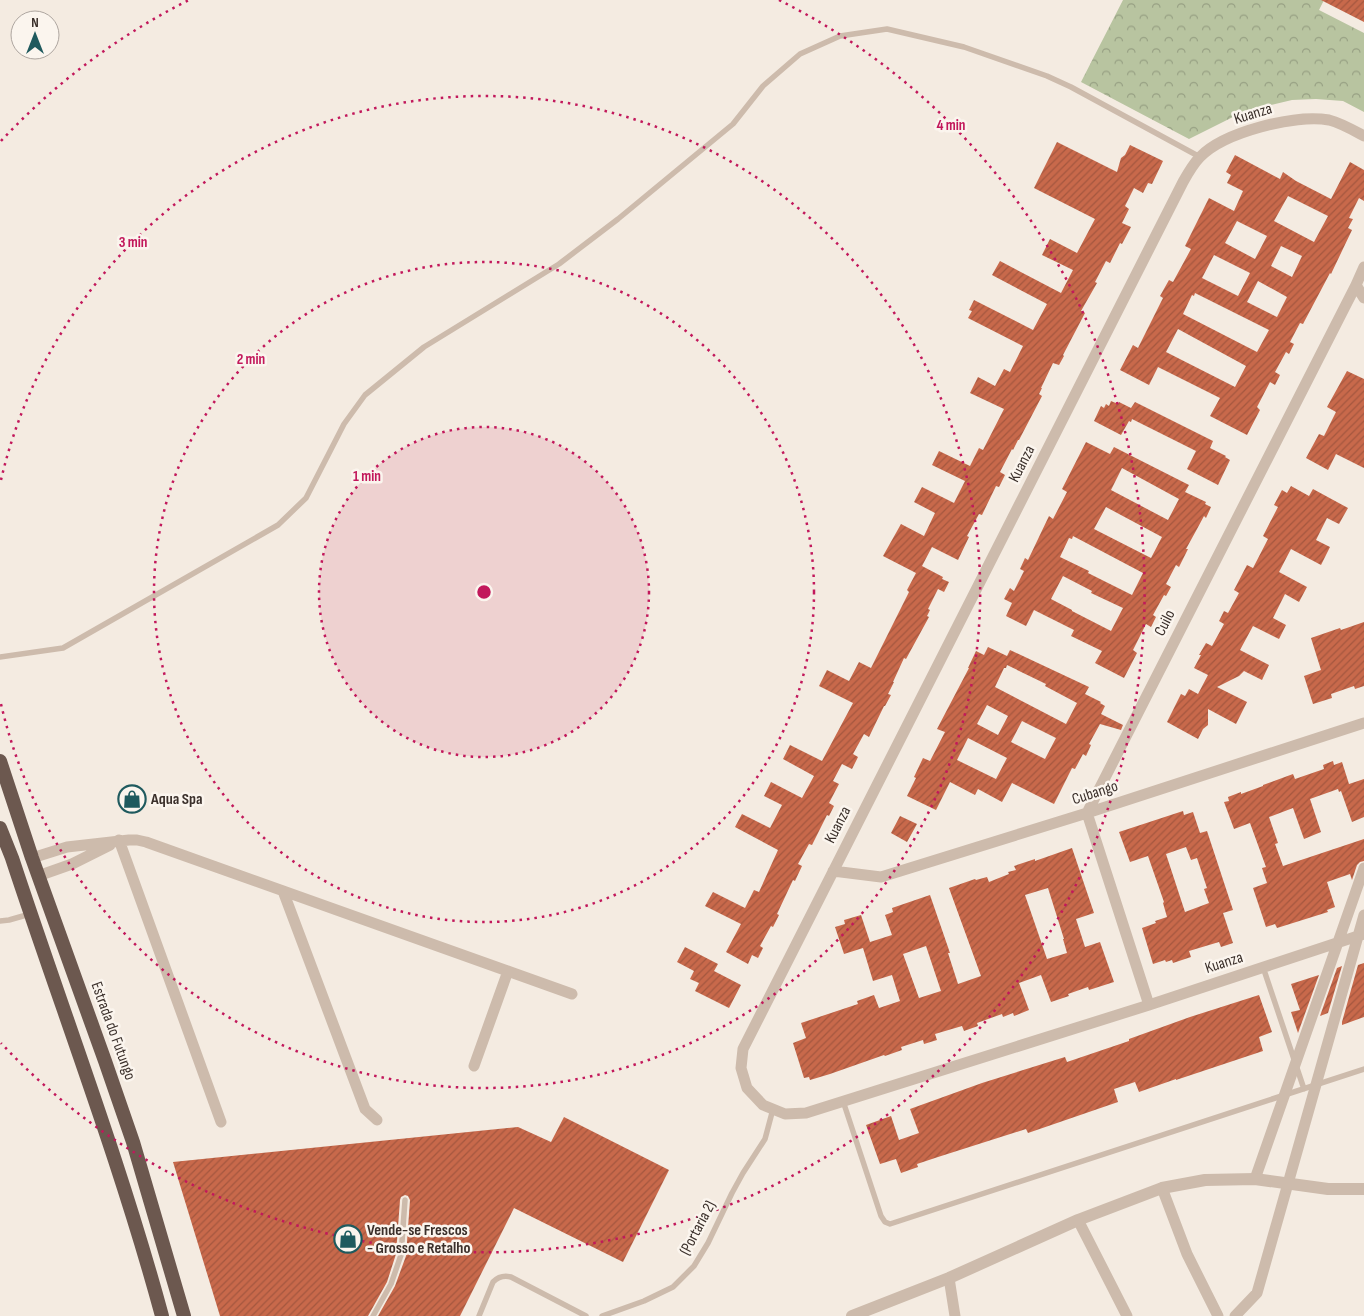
<svg xmlns="http://www.w3.org/2000/svg" width="1364" height="1316" viewBox="0 0 1364 1316" font-family="'Sofia Sans Condensed',sans-serif">
<defs>
<pattern id="park-crowns" width="20" height="18" patternUnits="userSpaceOnUse" patternTransform="scale(1.25)"><rect width="20" height="18" fill="#b8c4a0"/><path d="M2 6a3 3 0 1 1 6 0M12 15a3 3 0 1 1 6 0" fill="none" stroke="#97a083"/></pattern>
<pattern id="building-hatch" width="6" height="6" patternUnits="userSpaceOnUse" patternTransform="scale(1.25)"><rect width="6" height="6" fill="#c8694b"/><path d="M-1 1l2-2M0 6l6-6M5 7l2-2" fill="none" stroke="#a4573f"/></pattern>
</defs>
<rect width="100%" height="100%" fill="#f4ebe1"/>
<path fill="url(#park-crowns)" d="M1123,0H1324L1319,10L1364,33V112L1343,101L1316,99L1292,100L1245,111L1189,139L1081,82Z"/>
<path fill="url(#building-hatch)" fill-rule="evenodd" d="M1321,0H1364V22Z
M1057,142L1117,172L1121,158L1125,155L1130,145L1163,161L1152,184L1148,183L1143,193L1134,188L1125,206L1129,209L1122,223L1131,227L1122,244L1120,243L1110,263L1106,261L1095,282L1097,283L1081,311L1085,313L1063,355L1064,356L1059,365L1053,363L1041,388H1042L1039,394L1042,396L1019,440H1018L1013,450L1012,449L1000,472L1005,475L999,487L996,486L982,515L979,514L967,536L969,537L958,560L932,547L922,566L943,577L942,579L949,582L944,592L938,589L928,609L930,610L927,616L929,617L906,659L904,658L893,682H894L888,694L891,695L885,706H884L869,737L864,734L853,754L858,757L852,769L842,764L833,781L839,784L829,803L834,806L829,816L827,815L812,845L809,844L798,864L802,866L795,881L793,880L777,914L779,915L773,927L771,926L760,946L763,948L758,958L752,955L748,964L726,952L741,924L705,906L713,892L745,908L754,890L759,892L778,850L735,827L742,814L770,828L782,805L764,796L771,782L802,798L814,776L783,759L790,745L822,761L853,703L819,686L827,670L849,681L859,662L871,668L909,592L907,590L916,573L883,556L901,524L924,536L935,513L914,502L922,487L954,503L965,481L932,465L939,451L970,466L979,448L983,450L1004,409L970,393L978,377L995,386L1004,369L1010,372L1023,346L968,318L972,311L969,310L974,300L1033,330L1047,304L992,275L1000,261L1061,293L1073,270L1042,255L1050,239L1077,253L1095,219L1034,188Z
M1235,155L1280,179L1283,172L1296,181L1331,199L1350,162L1364,170V201L1359,198L1349,218L1353,219L1348,228L1352,230L1331,274L1330,273L1303,324L1300,323L1290,342L1294,344L1289,354L1286,352L1275,372L1280,375L1275,385L1270,382L1257,407L1260,410L1247,435L1210,416L1220,398L1158,367L1149,385L1120,370L1133,345L1138,348L1163,298L1160,296L1169,280L1173,282L1191,249L1185,246L1209,198L1234,211L1243,191L1227,183L1231,175L1226,172ZM1288,196L1328,216L1314,242L1274,221ZM1237,221L1267,236L1255,259L1225,243ZM1281,246L1302,256L1292,277L1271,266ZM1214,255L1250,273L1238,296L1202,278ZM1258,281L1287,297L1277,317L1247,302ZM1195,293L1269,330L1257,352L1183,314L1192,295L1194,296ZM1178,329L1246,366L1235,387L1166,352Z
M1347,371L1364,379V468L1336,454L1328,470L1306,458L1319,434L1324,436L1336,412L1327,407Z
M1111,401L1118,404L1119,402L1131,408L1135,402L1213,441L1210,448L1226,456L1225,457L1230,460L1218,485L1187,469L1196,451L1132,419L1131,422L1129,421L1121,435L1094,421L1101,406L1104,408L1106,404L1109,406Z
M1086,442L1110,454L1114,447L1189,485L1185,492L1206,502L1205,504L1211,507L1206,518L1204,516L1197,529L1186,549H1188L1179,567L1176,565L1166,584L1171,587L1166,596L1164,595L1153,615L1156,617L1151,627L1146,624L1133,650L1137,653L1124,678L1095,663L1102,651L1071,636L1074,630L1034,610L1026,626L1006,616L1012,603L1004,599L1010,588L1014,591L1024,571L1020,569L1025,558L1028,560L1049,516L1053,519L1067,492L1062,489ZM1122,468L1179,499L1168,520L1111,490ZM1106,507L1162,537L1151,558L1094,529ZM1073,536L1143,573L1132,595L1088,573L1089,571L1060,557L1069,538L1072,539ZM1063,576L1092,591L1091,593L1123,608L1111,631L1072,611V610L1051,599Z
M1291,486L1309,496L1313,489L1348,508L1339,524L1327,518L1316,540L1330,547L1321,565L1291,549L1279,572L1307,587L1299,602L1285,594L1273,618L1286,625L1279,639L1253,626L1240,650L1269,665L1262,680L1244,671L1239,676L1217,687L1247,702L1236,724L1208,709V725L1203,729L1198,739L1167,722L1181,694L1185,696L1189,689L1198,694L1208,675L1194,668L1201,655H1199L1206,643L1212,646L1224,624L1219,621L1224,611L1228,613L1239,593L1234,590L1247,565L1253,568L1268,539L1263,536L1278,507L1274,505L1282,490L1287,493Z
M1364,622V686L1355,689L1354,686L1331,694L1332,698L1313,704L1304,676L1321,670L1311,638L1340,628L1341,630Z
M988,647L1007,656L1010,650L1089,687L1085,694L1101,702L1100,703L1105,706L1101,714L1123,725L1121,730L1100,724L1089,744L1091,745L1086,756L1083,754L1075,769L1072,768L1054,804L1012,783L1002,802L978,789L975,795L950,782L936,810L907,796L916,778L914,777L923,758L930,761L945,732L937,729L969,668H968L976,651L984,655ZM1007,665L1046,684L1045,686L1077,703L1066,724L995,687L1004,668H1006ZM987,705L1008,716L998,735L977,724ZM1022,721L1056,738L1045,759L1011,742ZM968,738L1007,758L996,779L957,760Z
M1333,761L1334,765L1342,762L1349,784L1364,779V817L1352,822L1341,791L1339,792L1338,789L1310,799L1321,832L1304,839L1293,808L1269,817L1278,843L1275,844L1283,866L1364,839V861L1360,862L1357,865L1352,880L1350,874L1327,882L1335,907L1327,910L1328,912L1277,928L1275,924L1266,927L1253,888L1267,883L1262,868L1266,867L1250,823L1234,829L1224,802L1229,801L1228,797L1241,792V794L1263,786V785L1293,774L1295,779L1324,769L1323,765Z
M1183,811L1184,815L1193,812L1200,833L1207,831L1233,910L1223,913L1233,943L1221,947L1219,942L1189,951L1191,957L1173,963L1172,960L1166,962L1165,960L1153,964L1142,928L1156,923L1155,921L1167,917L1163,903L1164,902L1148,856L1130,862L1119,832ZM1186,847L1191,860L1197,858L1207,888L1204,889L1209,903L1185,912L1166,854Z
M900,816L917,824L907,842L891,833Z
M1072,848L1094,913L1076,919L1085,947L1100,942L1114,982L1089,990L1088,987L1068,994L1069,996L1051,1002L1041,975L1019,983L1029,1010L1014,1016L1013,1013L1003,1017L1002,1014L977,1023L978,1026L964,1031L962,1026L935,1034L937,1040L924,1044L923,1040L901,1047L902,1050L885,1056L884,1055L830,1074L810,1080L809,1077L804,1078L793,1043L806,1038L801,1023L858,1004L857,1001L874,995L879,1008L900,1001L892,975L873,981L863,948L844,954L835,927L845,924L844,920L861,915L870,942L892,935L885,915L893,912L892,908L930,895L950,953H948L958,984L981,976L949,888L975,879L976,880L987,877L989,882L1009,874L1008,872L1016,870L1014,866L1035,859V861ZM1048,888L1064,939H1063L1067,953L1047,959L1025,895ZM926,946L941,991L919,998L903,954Z
M685,947L718,964L714,971L741,985L729,1008L695,991L699,983L690,979L694,971L677,962Z
M1364,963V1017L1342,1025V1022L1358,965Z
M1342,966L1328,1013L1320,1016L1337,968Z
M1319,975L1298,1033L1291,1012L1300,1010L1291,984Z
M1259,995L1272,1032L1259,1037L1263,1051L1176,1080V1079L1139,1092L1135,1082L1114,1089L1118,1102L1028,1133L1026,1129L938,1157L917,1164L918,1167L901,1173L896,1159L880,1164L866,1125L891,1116L899,1140L919,1133L910,1109L982,1083L1065,1057L1067,1062L1129,1041V1039L1190,1017Z
M564,1117L669,1170L623,1262L514,1208L460,1316H378L395,1286L406,1256L410,1200L408,1196L405,1195L401,1197L400,1200L396,1254L387,1282L368,1316H220L173,1162L518,1127L551,1142Z"/>
<g fill="none" stroke-linecap="round" stroke-linejoin="round">
<path stroke="#cdbbac" stroke-width="5.5" d="M0,657L63,648L278,525L306,498L344,424L365,395L424,347L559,264L618,219L733,124L763,86L800,54L840,36L887,29L964,47L1047,76L1071,87L1200,157
M0,921L9,920L30,914
M1265,973L1304,1089
M843,1101L881,1216L885,1222L890,1224L1364,1069
M373,1316L391,1284L401,1255L405,1200
M479,1316L493,1282C498,1277 503,1275 511,1277L586,1316
M602,1316L644,1301L673,1287L694,1266L708,1243L732,1193L743,1173L765,1139L773,1109"/>
<path stroke="#cdbbac" stroke-width="11" d="M1364,136C1353,130 1341,123 1329,120C1295,114 1224,132 1200,157C1193,164 1188,173 1183,182L743,1049L741,1068L747,1088L763,1105L785,1114L806,1113L1149,1005L1364,934
M1356,285L1364,298
M119,840L221,1122
M32,858L67,847L129,840H137L146,842L572,994
M833,871L881,877L1087,813L1364,723
M38,876L72,864L110,845
M283,891L365,1109L377,1120
M1149,1005L1087,813L1356,285L1364,267
M474,1066L508,971
M1255,1179L1364,868
M1162,1188L1187,1254L1218,1316
M1078,1220L1127,1316
M949,1278L955,1316
M1235,1316L1257,1293L1364,915"/>
<path stroke="#cdbbac" stroke-width="12" d="M852,1316L949,1278L1078,1220L1162,1188L1205,1180L1255,1179L1328,1189H1364"/>
<path stroke="#6c584f" stroke-width="14" d="M0,761L32,858L105,1061L133,1142L184,1316
M0,828L12,858C62,1010 120,1161 162,1316"/>
</g>
<circle cx="484" cy="592" r="165" fill="#c2185b" fill-opacity=".12"/>
<g fill="none" stroke="#c2185b" stroke-width="2.5" stroke-dasharray="2.5 5">
<circle cx="484" cy="592" r="165"/>
<circle cx="484" cy="592" r="330"/>
<path d="M1 480A496 496 0 1 1 1 704"/>
<path d="M1 141A661 661 0 0 1 189 0M779 0A661 661 0 1 1 1 1043"/>
</g>
<defs>
<g id="shop-ring" transform="scale(1.4375)"><circle r="9.5" fill="#fbf5ee" stroke="#1f5a5e" stroke-width="1.5"/><path d="M-5-2.5h2.3a2.7 3.5 0 0 1 5.4 0H5L5.5 6h-11ZM-1.5-2.5h3a1.5 2.3 0 0 0-3 0Z" fill="#1f5a5e"/></g>
</defs>
<g fill-rule="evenodd">
<use href="#shop-ring" x="132" y="799"/>
<use href="#shop-ring" x="348" y="1239"/>
</g>
<g text-anchor="middle" dominant-baseline="central" stroke-width="5" stroke-linejoin="round" paint-order="stroke">
<g font-size="16" fill="#3b302b" stroke="#fbf5ee">
<text transform="translate(1253 114) rotate(-17)">Kuanza</text>
<text transform="translate(1022 464) rotate(-63)">Kuanza</text>
<text transform="translate(1165 623) rotate(-63)">Cuilo</text>
<text transform="translate(1095 793) rotate(-18)">Cubango</text>
<text transform="translate(838 825) rotate(-63)">Kuanza</text>
<text transform="translate(1224 963) rotate(-18)">Kuanza</text>
<text transform="translate(113 1031) rotate(70)">Estrada do Futungo</text>
<text transform="translate(698 1228) rotate(-62)">(Portaria 2)</text>
</g>
<g font-size="16" font-weight="bold" fill="#3b302b" stroke="#fbf5ee" text-anchor="start">
<text x="151" y="799">Aqua Spa</text>
<text x="367" y="1230">Vende-se Frescos<tspan x="367" dy="18">- Grosso e Retalho</tspan></text>
</g>
</g>
<circle cx="484" cy="592" r="8" fill="#c2185b" stroke="#fbf5ee" stroke-width="2.5"/>
<g font-size="15" text-anchor="middle" font-weight="bold" fill="#c2185b" stroke="#fbf5ee" stroke-width="5" stroke-linejoin="round" paint-order="stroke">
<text x="951" y="130">4 min</text>
<text x="133" y="247">3 min</text>
<text x="251" y="364">2 min</text>
<text x="367" y="481">1 min</text>
</g>
<g transform="translate(35 35)"><circle r="24" fill="#fbf5ee" stroke="#aea6a0"/>
<path d="M0-4L9 19L0 12L-9 19Z" fill="#1f5a5e"/>
<text y="-8" font-size="14" font-weight="bold" text-anchor="middle" fill="#3b302b">N</text>
</g>
</svg>
